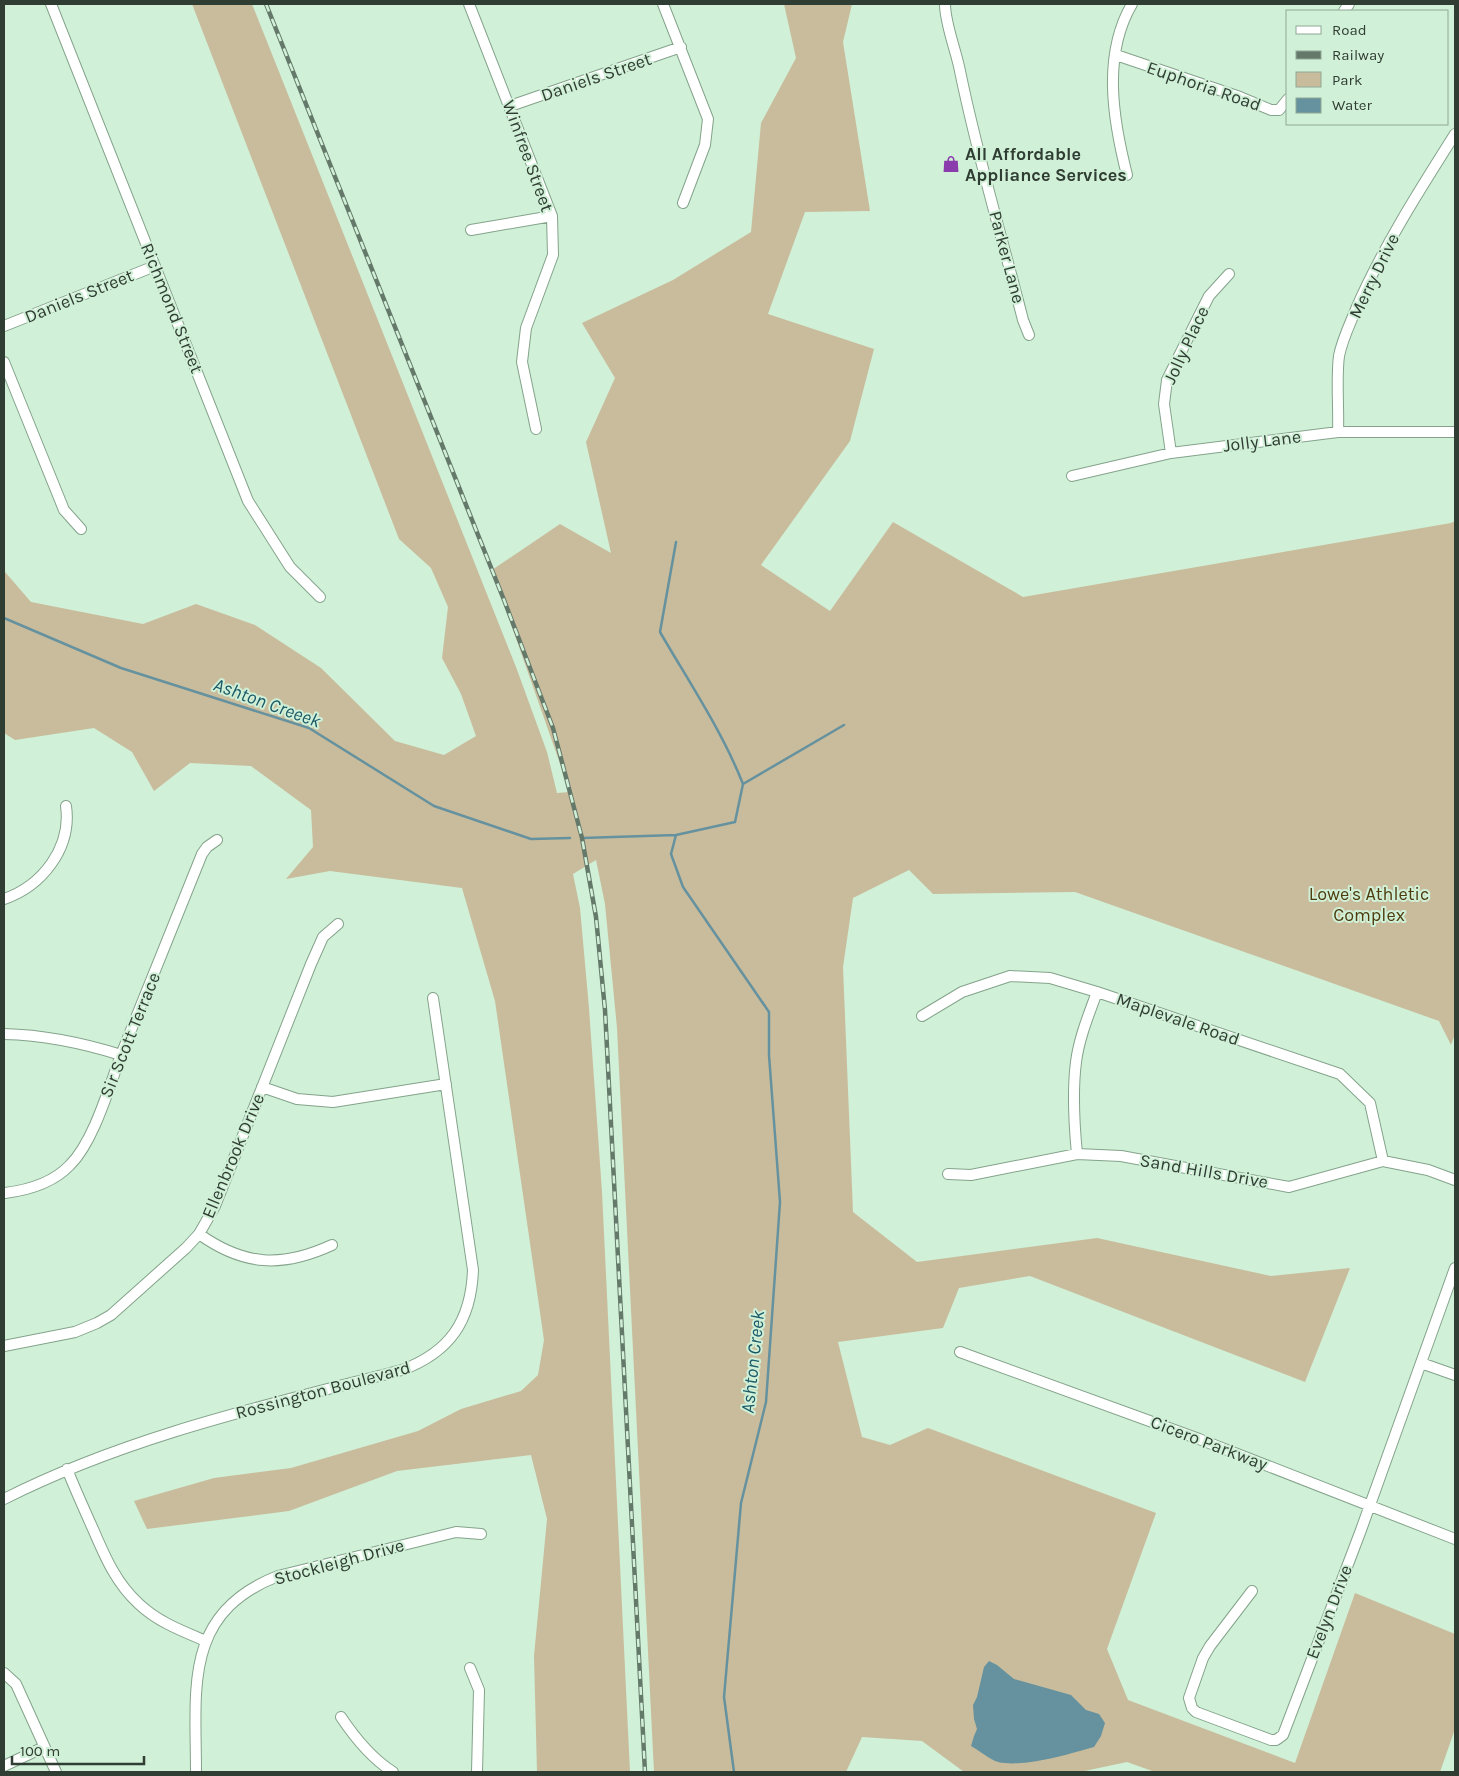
<svg xmlns="http://www.w3.org/2000/svg" width="1459" height="1776" viewBox="0 0 1459 1776" font-family="Karla,sans-serif">
<rect width="100%" height="100%" fill="#d0f0d7"/>
<path fill="#c9bc9c" d="M192,4H252L516,667L547,752L557,793L570,792L492,570L560,524L611,553L586,442L615,378L582,323L673,280L751,232L761,123L796,58L784,4H852L843,42L870,211L805,212L768,314L874,349L850,441L761,565L830,611L893,522L1023,597L1451,523L1455,521V1034L1451,1045L1439,1021L1075,892L933,894L909,870L853,898L843,967L853,1212L917,1262L1097,1238L1271,1276L1350,1268L1305,1382L1030,1276L959,1288L943,1328L838,1342L862,1437L890,1445L928,1428L1156,1513L1107,1649L1128,1700L1295,1763L1355,1593L1455,1634V1729L1440,1772H1155L1127,1762L1080,1772H964L922,1741L862,1737L846,1772H654L617,1028L605,904L596,860L573,874L580,908L589,1008L602,1192L630,1772H537L534,1656L547,1519L531,1455L397,1471L289,1511L147,1529L134,1501L214,1478L291,1468L418,1431L461,1409L521,1391L538,1375L544,1340L495,1001L462,888L330,871L286,879L313,847L311,810L251,766L190,763L154,791L132,752L94,728L15,740L4,733V568L5,572L31,602L143,624L196,604L255,625L321,668L395,741L444,755L476,736L461,694L442,658L448,607L431,568L399,539Z"/>
<path fill="#65929e" d="M989,1661L997,1665L1014,1679L1071,1695L1086,1710L1099,1714L1105,1723L1101,1736L1094,1747C1069,1754 1023,1768 998,1762C989,1759 980,1751 971,1746L974,1736L977,1729L974,1719L973,1705L977,1697L984,1667Z"/>
<g fill="none" stroke-linecap="round" stroke-linejoin="round">
<path stroke="#65929e" stroke-width="2.5" d="M676,542L660,632C689,682 722,731 743,784
M4,618L121,668L309,728L434,806L531,839L570,838
M676,835L671,854L683,887L769,1012V1055L780,1202L766,1402L741,1503L724,1697L734,1772
M582,838L676,835L735,822L743,784L844,725"/>
<g stroke="#84a38b" stroke-width="12">
<path id="street" d="M51,4L248,501L290,567L320,597
M469,4L552,216L553,255L526,328L522,362L536,429
M663,4L708,119L705,145L683,203
M945,4C945,24 956,50 960,71C977,155 1002,237 1023,320L1029,335
M1344,11L1349,4
M1116,55L1240,97L1271,110H1279L1288,99
M510,106L681,47
M1127,175C1113,120 1102,55 1132,4
M471,230L552,216
M4,326L155,266
M4,362L64,510L81,529
M1338,432C1339,408 1336,378 1339,356C1342,340 1350,324 1356,309C1383,247 1419,191 1455,134
M1171,453L1164,404L1167,380L1209,296L1229,274
M1072,476L1171,453L1338,432H1455
M4,899C42,886 72,848 66,806
M922,1016L962,992L1010,976L1050,978L1097,992L1340,1074L1370,1103L1383,1161
M4,1034C44,1035 83,1043 121,1055
M262,1087L297,1099L333,1102L446,1084
M1077,1154C1074,1123 1072,1093 1076,1062C1079,1038 1089,1014 1097,992
M948,1174L971,1175L1077,1154L1121,1156L1289,1187L1383,1161L1428,1170L1455,1180
M5,1193C29,1190 53,1183 70,1165C94,1141 109,1087 121,1055C148,988 175,921 202,854L207,847L217,840
M199,1234C244,1266 282,1268 332,1245
M4,1346L75,1332L97,1323L111,1315L186,1248L199,1234L215,1206L311,964L323,937L338,924
M960,1352L1199,1439L1455,1539
M1421,1363L1455,1375
M67,1469C75,1489 84,1509 93,1529C105,1557 116,1583 139,1604C158,1622 182,1631 206,1641
M4,1499C129,1436 267,1405 402,1370C450,1352 471,1321 473,1270L433,998
M1252,1591L1210,1646L1203,1658L1189,1698L1192,1708L1196,1712L1271,1740H1276L1283,1735L1361,1530L1455,1268
M470,1668L479,1690L477,1772
M4,1673L16,1684L56,1772
M341,1717C355,1738 371,1758 393,1772
M4,1766L44,1747
M196,1772C196,1688 183,1613 278,1576L456,1532L481,1534"/>
</g>
<use href="#street" stroke="#fff" stroke-width="10"/>
<g stroke="#65796a" stroke-width="4.5">
<path id="rail" d="M266,4L504,600L553,728L582,838L596,917L605,1010L645,1772"/>
</g>
<use href="#rail" stroke="#d0f0d7" stroke-width="2.5" stroke-dasharray="8" stroke-linecap="butt"/>
</g>
<defs>
<g id="shop-bare" transform="scale(1.35)"><path d="M-5-2.5h2.3a2.7 3.5 0 0 1 5.4 0H5L5.5 6h-11ZM-1.5-2.5h3a1.5 2.3 0 0 0-3 0Z" fill="#8b3cac" stroke="#d0f0d7" stroke-width="2.5" paint-order="stroke"/></g>
</defs>
<g fill-rule="evenodd">
<use href="#shop-bare" x="951" y="164"/>
</g>
<g text-anchor="middle" dominant-baseline="central" stroke-width="4" stroke-linejoin="round" paint-order="stroke">
<g font-size="18" fill="#303d33" stroke="#d0f0d7">
<text transform="translate(596 77) rotate(-19)">Daniels Street</text>
<text transform="translate(1204 86) rotate(19)">Euphoria Road</text>
<text transform="translate(528 156) rotate(70)">Winfree Street</text>
<text transform="translate(1007 257) rotate(75)">Parker Lane</text>
<text transform="translate(1374 276) rotate(-64)">Merry Drive</text>
<text transform="translate(79 296) rotate(-22)">Daniels Street</text>
<text transform="translate(172 308) rotate(68)">Richmond Street</text>
<text transform="translate(1186 345) rotate(-65)">Jolly Place</text>
<text transform="translate(1262 441) rotate(-7)">Jolly Lane</text>
<text transform="translate(1178 1019) rotate(19)">Maplevale Road</text>
<text transform="translate(130 1035) rotate(-68)">Sir Scott Terrace</text>
<text transform="translate(233 1156) rotate(-67)">Ellenbrook Drive</text>
<text transform="translate(1204 1171) rotate(10)">Sand Hills Drive</text>
<text transform="translate(323 1390) rotate(-15)">Rossington Boulevard</text>
<text transform="translate(1209 1443) rotate(21)">Cicero Parkway</text>
<text transform="translate(339 1562) rotate(-15)">Stockleigh Drive</text>
<text transform="translate(1329 1612) rotate(-69)">Evelyn Drive</text>
</g>
<g font-size="18" font-weight="bold" fill="#303d33" stroke="#d0f0d7" text-anchor="start">
<text x="965" y="154">All Affordable<tspan x="965" dy="21">Appliance Services</tspan></text>
</g>
<g font-size="18" fill="#4d3c0e" stroke="#d0f0d7">
<text x="1369" y="894">Lowe's Athletic<tspan x="1369" dy="21">Complex</tspan></text>
</g>
<g font-size="19" font-style="italic" fill="#1b5967" stroke="#d0f0d7">
<text transform="translate(267 703) rotate(20)">Ashton Creeek</text>
<text transform="translate(753 1362) rotate(-84)">Ashton Creek</text>
</g>
</g>
<rect width="1459" height="1776" fill="none" stroke="#303d33" stroke-width="10"/>
<rect x="1286" y="10" width="162" height="115" fill="#d0f0d7" stroke="#90a895"/>
<rect x="1296" y="26" width="25" height="8" fill="#ffffff" stroke="#90a895"/>
<text x="1332" y="35" font-size="15" fill="#303d33">Road</text>
<rect x="1296" y="51" width="25" height="8" fill="#65796a" stroke="#90a895"/>
<text x="1332" y="60" font-size="15" fill="#303d33">Railway</text>
<rect x="1296" y="72" width="25" height="15" fill="#c9bc9c" stroke="#90a895"/>
<text x="1332" y="85" font-size="15" fill="#303d33">Park</text>
<rect x="1296" y="98" width="25" height="15" fill="#65929e" stroke="#90a895"/>
<text x="1332" y="110" font-size="15" fill="#303d33">Water</text>
<path d="M12 1756v8h132v-8" fill="none" stroke="#303d33" stroke-width="2.5"/>
<text x="20" y="1756" font-size="15" fill="#303d33" stroke="#d0f0d7" stroke-width="4" paint-order="stroke">100 m</text>
</svg>
